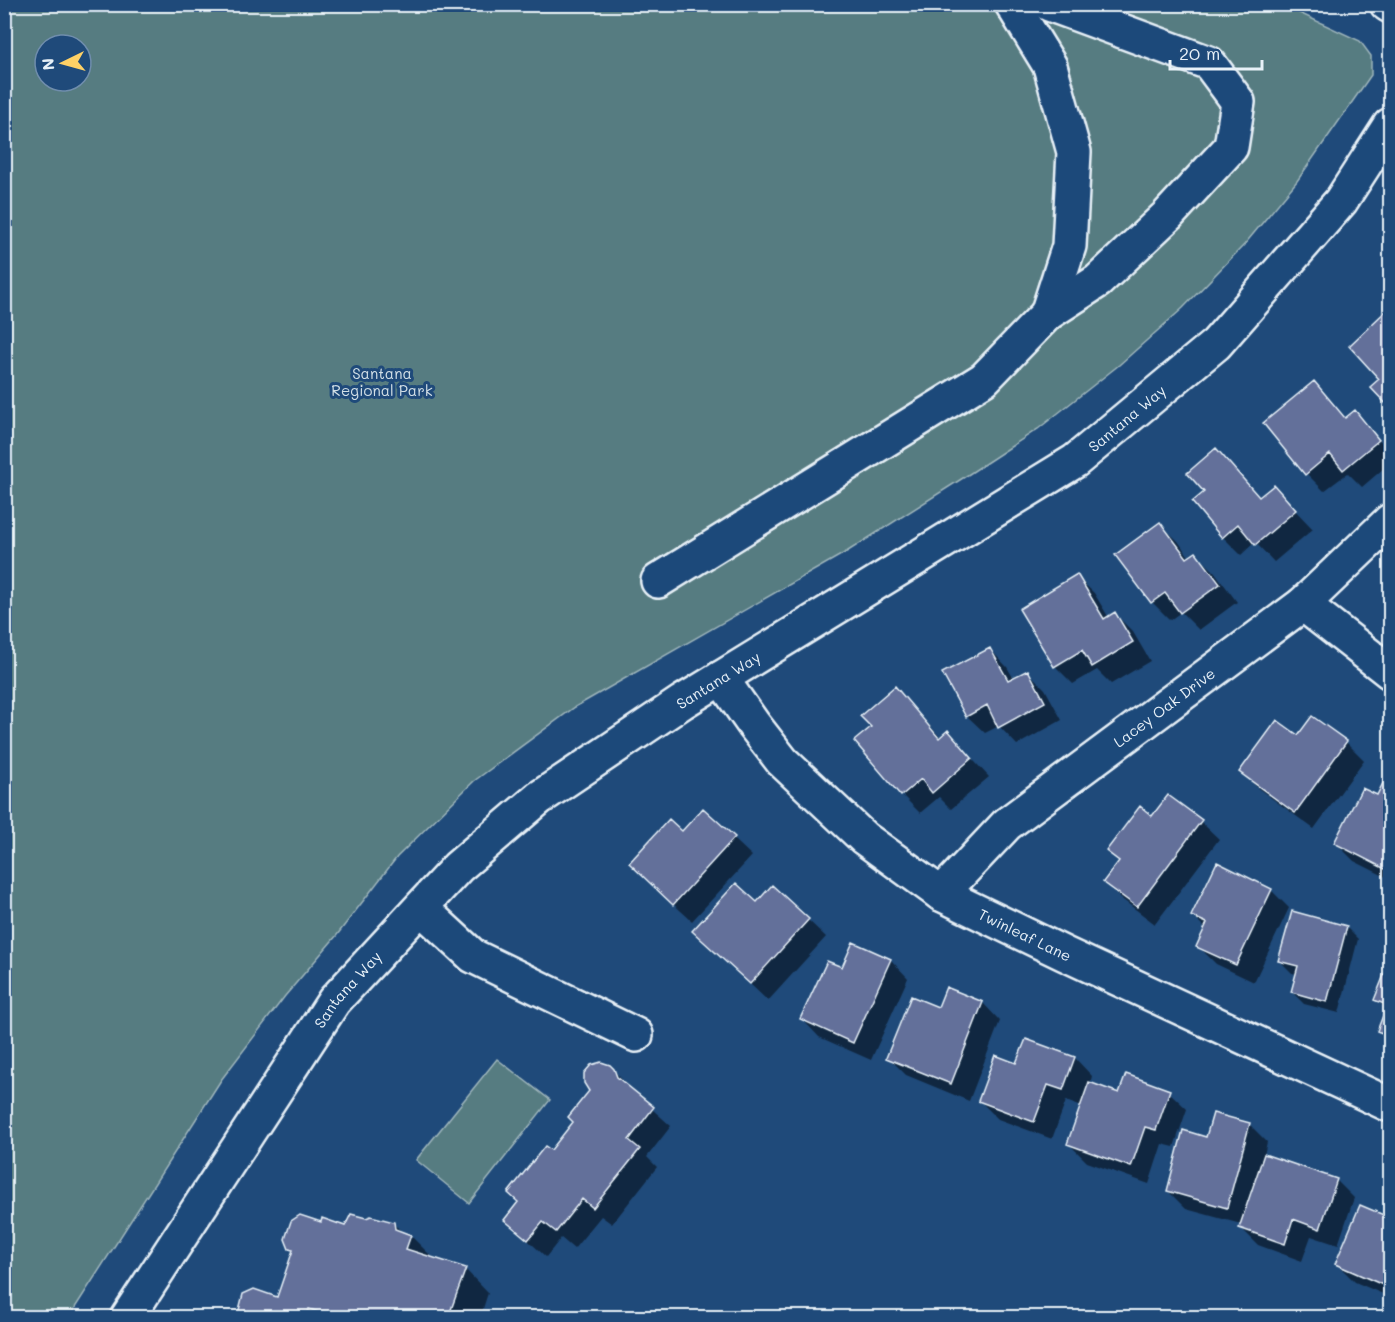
<svg xmlns="http://www.w3.org/2000/svg" width="1395" height="1322" viewBox="0 0 1395 1322" font-family="Mali,sans-serif">
<rect width="100%" height="100%" fill="#1f4a7a"/>
<filter id="ink" filterUnits="userSpaceOnUse"><feTurbulence type="fractalNoise" baseFrequency=".0167" numOctaves="2"/><feDisplacementMap in="SourceGraphic" scale="12" xChannelSelector="R" yChannelSelector="G"/><feConvolveMatrix kernelMatrix="1 2 1 2 8 2 1 2 1" color-interpolation-filters="sRGB"/></filter>
<g filter="url(#ink)">
<path fill="#567b81" stroke="#9fb6bc" stroke-width="1.5" fill-rule="evenodd" d="M1280,4L1360,41L1371,56V75L1297,181L1244,245L1183,308L1119,365L1038,429L963,478L848,551L575,707L474,781L397,857L337,935L285,996L221,1080L69,1317L5,1318V5ZM45,45H81V81H45Z
M497,1059L550,1100L469,1203L416,1160Z"/>
<path fill="#0007" d="M1390,309V406L1372,387L1381,379L1351,346Z
M1314,383L1347,419L1355,412L1390,452V463L1362,487L1348,473L1324,491L1307,474Z
M1216,450L1260,498L1273,487L1313,529L1274,562L1255,542L1241,555L1223,537L1206,492Z
M1160,524L1178,541L1190,558L1196,554L1214,571L1237,602L1199,630L1181,612L1170,620L1152,602L1117,555Z
M1076,576L1094,593L1109,618L1115,614L1133,632L1150,661L1111,684L1097,670L1073,684L1055,666L1021,609Z
M990,649L1007,667L1014,679L1027,671L1045,689L1062,720L1017,745L999,726L985,733L967,716Z
M895,688L941,738L948,733L989,777L951,809L939,797L920,813L902,795Z
M1346,742L1364,760L1314,829L1259,789L1241,772Z
M1390,771V879L1354,861L1336,843L1377,797Z
M1168,797L1201,822L1219,839L1155,924L1123,900L1105,882L1119,862L1108,851L1153,818Z
M703,810L752,856L692,921L648,881L682,833Z
M1271,890L1289,908L1254,982L1216,964L1198,946L1206,929L1193,916Z
M757,904L808,920L826,937L768,1001L694,931Z
M1346,927L1358,939L1339,1013L1304,1004L1292,992L1297,974L1292,973L1280,961Z
M854,944L891,960L908,978L871,1060L819,1037L802,1019L843,969Z
M1390,964V1042L1379,1031L1387,1010L1376,999Z
M983,1003L1000,1021L969,1101L906,1075L888,1057L939,1009Z
M1026,1041L1075,1058L1092,1076L1090,1084L1120,1095L1169,1092L1187,1109L1174,1147L1162,1144L1149,1184L1087,1162L1069,1144L1082,1107L1066,1101L1052,1139L998,1119L980,1101L1017,1065Z
M610,1066L633,1092L671,1126L647,1157L657,1167L612,1224L601,1216L574,1249L561,1238L546,1257L506,1220L519,1203L551,1152L575,1122Z
M1249,1124L1267,1142L1264,1155L1336,1180L1354,1198L1338,1245L1311,1236L1302,1261L1258,1245L1240,1227L1241,1224L1186,1209L1168,1191L1207,1138Z
M1390,1210V1297L1355,1282L1337,1264L1387,1218Z
M393,1223L403,1233L411,1236L434,1259L465,1269L488,1293L480,1318H233L278,1299L294,1251L290,1248L322,1224L346,1227Z"/>
<path fill="#636f9a" stroke="#e8f1f8" stroke-width="1.5" d="M1390,307V408L1370,387L1379,379L1349,346Z
M1314,381L1345,418L1355,410L1379,440L1343,470L1330,454L1305,475L1263,423Z
M1216,448L1259,497L1274,485L1296,510L1255,545L1238,524L1222,538L1192,502L1204,492L1187,473Z
M1160,522L1187,558L1196,552L1220,584L1180,613L1165,593L1151,603L1115,555Z
M1077,574L1104,619L1115,612L1133,642L1092,667L1082,650L1054,667L1019,609Z
M990,648L1008,680L1028,670L1045,702L998,728L987,705L966,717L942,673Z
M895,686L939,738L948,730L972,758L932,793L921,779L901,796L854,741L871,727L860,716Z
M1312,716L1347,741L1295,813L1239,772L1277,720L1298,735Z
M1390,769V862L1387,870L1334,843L1362,788L1377,795Z
M1168,795L1202,820L1137,907L1103,882L1119,861L1106,851L1140,806L1152,816Z
M703,808L735,837L673,905L629,863L669,819L682,831Z
M1217,862L1272,889L1236,965L1196,947L1207,923L1191,916Z
M736,883L757,902L772,885L809,919L750,984L692,931Z
M1292,911L1347,926L1327,1002L1291,992L1298,966L1278,961Z
M853,942L891,959L853,1043L800,1019L827,961L842,967Z
M1390,960V1036L1377,1031L1387,1005L1374,1000Z
M946,987L983,1002L951,1084L886,1058L911,996L938,1007Z
M1026,1039L1075,1057L1063,1090L1048,1085L1034,1122L978,1101L995,1055L1016,1063Z
M601,1062L610,1065L614,1069L617,1077L654,1107L629,1140L640,1149L593,1208L582,1199L556,1232L543,1222L528,1240L504,1220L518,1202L508,1193L545,1146L551,1150L573,1122L568,1117L589,1091L584,1083V1073L591,1065Z
M1126,1074L1170,1090L1156,1130L1145,1127L1131,1167L1067,1144L1089,1082L1119,1093Z
M1213,1113L1250,1123L1227,1208L1167,1191L1183,1130L1206,1137Z
M1264,1154L1337,1179L1320,1229L1293,1219L1285,1244L1239,1228Z
M1360,1205L1386,1216L1390,1206V1288L1335,1264Z
M351,1214L366,1218L371,1216L394,1222L395,1229L411,1235L406,1249L466,1268L448,1318H332V1316L309,1309L306,1318H229L238,1314L243,1294L254,1289L277,1297L293,1250L289,1249L285,1239L291,1221L300,1215L321,1222L322,1218L345,1226Z"/>
<g fill="none" stroke-linecap="round" stroke-linejoin="round">
<g stroke="#e8f1f8" stroke-width="38">
<g id="minor">
<path d="M1387,4L1390,6"/>
<path d="M1047,314L1098,281L1168,215L1231,147L1238,102L1209,63L1049,4"/>
<path d="M658,581L984,379L1047,314L1069,246L1074,152L1050,66L1012,4"/>
<path d="M1303,604L1390,672"/>
<path id="s1" d="M721,678L754,725L782,761L864,838L941,894L1065,954L1390,1105"/>
<path id="s2" d="M941,894L1007,824L1303,604L1390,521"/>
<path d="M421,908L473,956L636,1035"/>
<path id="s3" d="M127,1318L334,1001L458,867L539,798L682,702L1075,461L1216,344L1341,201L1390,125"/>
</g>
</g>
<use href="#minor" stroke="#1f4a7a" stroke-width="33"/>
</g>
</g>
<g text-anchor="middle" dominant-baseline="central" stroke-width="6" stroke-linejoin="round" paint-order="stroke">
<g font-size="15" fill="#d2dfe6" stroke="#1f4a7a">
<text x="382" y="373">Santana<tspan x="382" dy="17">Regional Park</tspan></text>
</g>
<g font-size="15" fill="#e8f1f8" stroke="#1f4a7a">
<text stroke="none"><textPath href="#s3" startOffset="1368">Santana Way</textPath></text>
<text stroke="none"><textPath href="#s3" startOffset="882">Santana Way</textPath></text>
<text stroke="none"><textPath href="#s2" startOffset="292">Lacey Oak Drive</textPath></text>
<text stroke="none"><textPath href="#s1" startOffset="404">Twinleaf Lane</textPath></text>
<text stroke="none"><textPath href="#s3" startOffset="396">Santana Way</textPath></text>
</g>
</g>
<rect width="1395" height="1322" fill="none" stroke="#1f4a7a" stroke-width="24"/>
<rect x="12" y="12" width="1371" height="1298" fill="none" stroke="#e8f1f8" stroke-width="2" filter="url(#ink)"/>
<g transform="translate(63 63) rotate(265)"><circle r="28" fill="#1f4a7a" stroke="#6f8dac" stroke-width="1.5"/>
<path d="M0-4.5L10 22L0 15L-10 22Z" fill="#ffd166"/>
<text y="-9" font-size="16" font-weight="bold" text-anchor="middle" fill="#e8f1f8">N</text>
</g>
<path d="M1170 60v9h92v-9" fill="none" stroke="#e8f1f8" stroke-width="3"/>
<text x="1179" y="60" font-size="18" fill="#e8f1f8" stroke="#1f4a7a" stroke-width="4.5" paint-order="stroke">20 m</text>
</svg>
